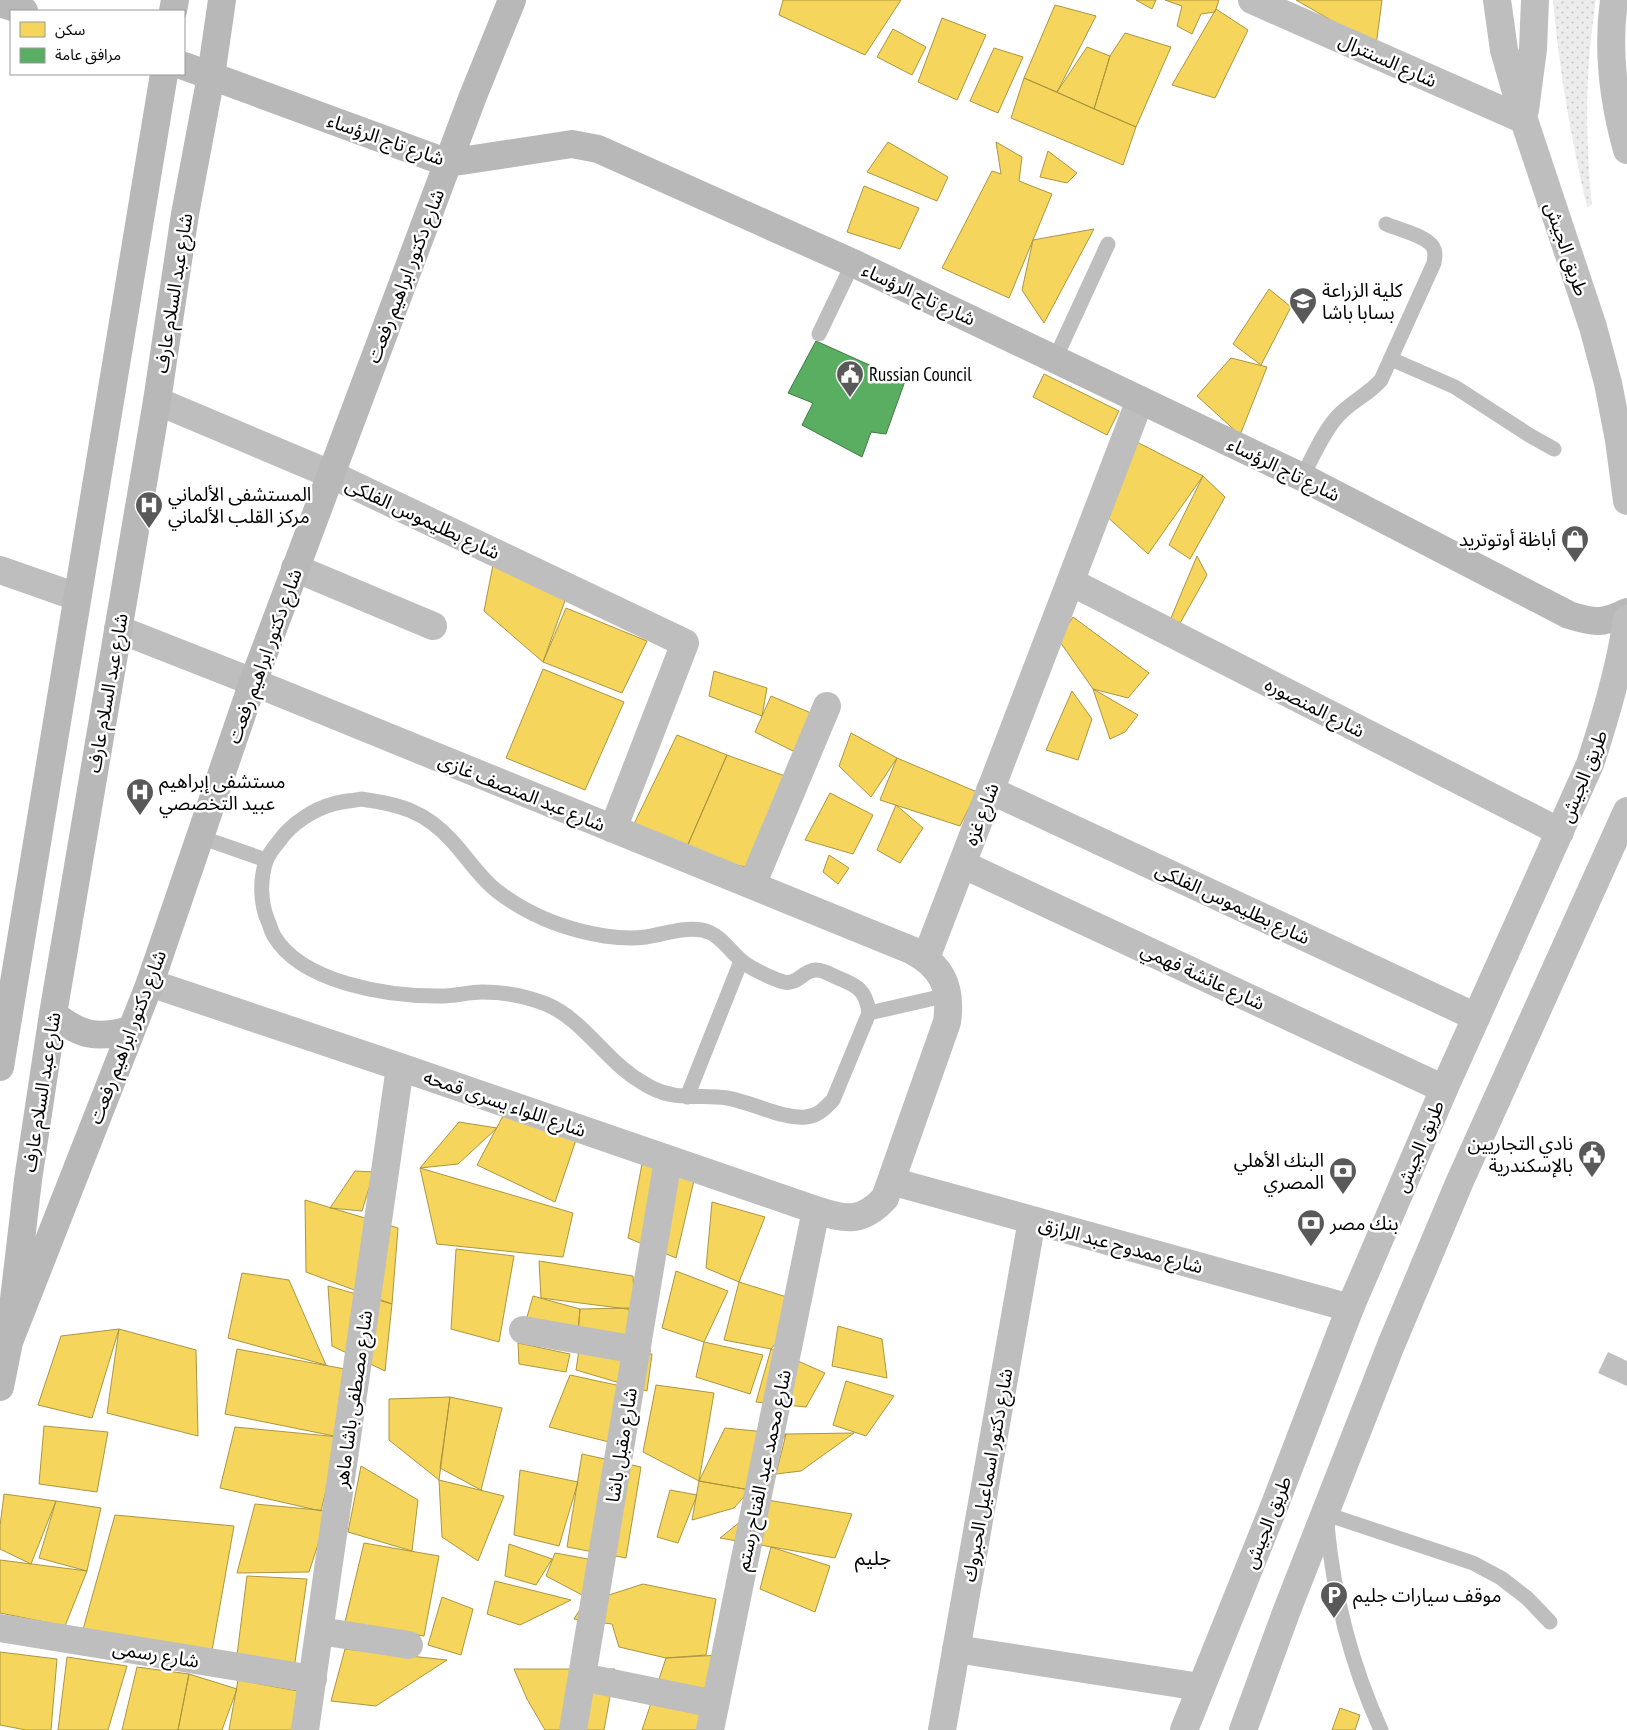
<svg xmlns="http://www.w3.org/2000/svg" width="1627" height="1730" viewBox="0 0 1627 1730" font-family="'PT Sans Narrow','Noto Sans Arabic',sans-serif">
<defs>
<pattern id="grass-dots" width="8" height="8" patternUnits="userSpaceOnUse" patternTransform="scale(1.25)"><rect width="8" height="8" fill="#ececec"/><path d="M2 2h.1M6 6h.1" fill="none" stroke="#c9c9c9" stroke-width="1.8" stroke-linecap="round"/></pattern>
</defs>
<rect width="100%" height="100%" fill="#fff"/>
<path fill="url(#grass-dots)" d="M1553,0H1596C1585,70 1585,135 1592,205L1587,207C1571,138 1559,70 1553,0Z"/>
<path fill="#bfbfbf" d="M1608,1352L1627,1361V1386L1598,1373Z"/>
<path fill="#f6d55c" stroke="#ac9540" d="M783,0H901L865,55L779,15Z
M1136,0H1156L1152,9Z
M1165,0H1219L1215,12L1201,14L1192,34L1177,26L1182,6Z
M1296,0H1382L1376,46Z
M1055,5L1096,16L1057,92L1024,78Z
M1216,9L1248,30L1215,98L1172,85Z
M942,18L986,35L957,100L918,82Z
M893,29L926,47L912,75L877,57Z
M1125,33L1171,47L1136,127L1094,109L1110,56Z
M1087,47L1110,56L1094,109L1057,92Z
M994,48L1023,57L998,113L970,101Z
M1024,78L1136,127L1123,165L1011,118Z
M888,142L948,177L937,201L867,172Z
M996,142L1022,157L1019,181L1052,194L1009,298L942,268L992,171L1001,174Z
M1048,151L1077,173L1067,183L1040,177Z
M864,186L919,208L900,249L847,232Z
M1094,229L1044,323L1022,290L1033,240Z
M1269,289L1291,307L1261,365L1233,344Z
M1231,358L1267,367L1240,435L1197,396Z
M1044,374L1119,411L1107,435L1033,397Z
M1137,442L1203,476L1148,554L1102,512Z
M1203,476L1225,497L1190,559L1169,545Z
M1197,556L1207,575L1179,625H1168Z
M493,565L566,598L543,662L484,611Z
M566,608L647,641L622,693L543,662Z
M1073,617L1149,673L1128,698L1093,689L1058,639Z
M543,669L624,702L585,790L506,758Z
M714,671L767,688L762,716L709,696Z
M1093,689L1138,715L1125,732L1110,739Z
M1072,691L1092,719L1078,760L1046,750Z
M771,696L811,713L795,752L755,732Z
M851,733L897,758L871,797L839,766Z
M677,735L727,755L686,849L633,826Z
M727,755L785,776L751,868L686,855V849Z
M897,758L977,792L960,826L880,800Z
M830,793L873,815L853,854L805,840Z
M896,805L923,828L900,863L877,850Z
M829,855L849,868L838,884L823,872Z
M504,1114L577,1137L555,1202L477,1165Z
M459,1122L497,1128L458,1164L420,1168Z
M642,1164L695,1176L676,1258L628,1238Z
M420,1168L573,1213L563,1257L437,1244Z
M355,1171L374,1172L362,1211L330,1208Z
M305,1200L398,1228L392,1304L306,1272Z
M712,1202L765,1217L739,1282L706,1268Z
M456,1249L514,1256L499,1342L451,1329Z
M539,1261L633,1276L635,1310L541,1298Z
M676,1271L728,1291L704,1342L662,1328Z
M242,1273L289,1280L326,1365L228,1338Z
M739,1282L809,1304L771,1349L724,1340Z
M328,1286L392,1304L385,1371L332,1346Z
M533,1296L580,1309L578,1332L527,1317Z
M629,1308L632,1340L578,1332L580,1309Z
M838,1326L882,1339L887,1378L832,1366Z
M119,1329L196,1350L198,1436L107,1413Z
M119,1329L92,1418L38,1405L61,1336Z
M704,1342L763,1355L750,1394L696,1377Z
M518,1343L570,1354L566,1372L519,1364Z
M237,1349L345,1369L339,1437L225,1414Z
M771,1349L825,1373L806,1407L756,1402Z
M579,1350L652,1354L647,1391L576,1370Z
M570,1375L621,1386L609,1442L549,1427Z
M846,1381L894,1396L866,1436L833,1425Z
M656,1385L714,1393L699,1481L643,1452Z
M450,1397L502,1408L481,1490L440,1468Z
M450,1397L439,1480L389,1440V1399Z
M44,1426L108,1432L97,1492L39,1484Z
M235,1427L339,1437L321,1511L220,1488Z
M725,1428L786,1434L750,1490L699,1481Z
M854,1433L801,1471L776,1474L786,1434Z
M582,1454L641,1467L626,1558L567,1547Z
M361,1466L418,1500L412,1551L348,1532Z
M520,1470L578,1482L559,1546L514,1535Z
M439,1480L504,1496L478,1561L442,1537Z
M699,1481L750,1490L734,1508L692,1520Z
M670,1490L697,1495L678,1543L657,1537Z
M4,1494L56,1501L31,1564L0,1549V1526Z
M767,1500L852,1514L835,1558L720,1538Z
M56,1501L101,1508L87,1571L39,1558Z
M255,1504L329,1511L309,1572L237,1573Z
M115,1515L234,1526L210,1662L82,1633Z
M364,1543L439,1556L424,1636L345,1622Z
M509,1544L552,1559L536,1585L505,1576Z
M771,1547L830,1566L815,1612L760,1589Z
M555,1553L594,1560L582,1595L546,1576Z
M0,1560L87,1571L65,1626L0,1613Z
M247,1576L307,1579L294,1669L237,1655Z
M495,1581L571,1600L520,1625L487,1614Z
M643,1584L716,1599L706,1655L666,1658L619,1647L612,1624L574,1619L584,1603Z
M442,1597L473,1609L461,1655L428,1645Z
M345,1649L447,1660L376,1706L331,1701Z
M0,1652L57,1659L51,1730H26L0,1725Z
M721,1655L702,1730H642L666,1658Z
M67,1657L127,1666L108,1730H58Z
M137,1667L189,1674L178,1730H122Z
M514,1669H615L604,1730H545L527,1699Z
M189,1674L237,1689L222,1730H178Z
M238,1680L303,1692L293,1730H229Z
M1340,1708L1360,1715L1355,1730H1332Z"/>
<path fill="#5aae61" stroke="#3f7a44" d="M816,341L905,381L886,434L871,432L862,457L802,425L813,403L788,393Z"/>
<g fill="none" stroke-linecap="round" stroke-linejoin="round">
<path stroke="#bebebe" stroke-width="15" d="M819,334L853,263
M1055,359L1108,244
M1391,359L1455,387L1529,435L1554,449
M1302,477C1313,457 1322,434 1337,417C1350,402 1368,395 1381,380L1434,263C1435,257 1436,252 1433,247C1427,236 1397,229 1386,224
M361,799C399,804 425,811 452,841C467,857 479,877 497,891C528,915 567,930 605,936C618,938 632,939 646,937C665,934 682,927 702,930C721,934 729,951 743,962C752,969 773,979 784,982C797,985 803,971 815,970C822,969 830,974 836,977C856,985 866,989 869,1013L833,1100C825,1108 818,1116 806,1117C781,1119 752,1102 727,1098C713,1096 700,1097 686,1096C670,1096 653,1090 640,1081C605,1060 584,1020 546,1004C526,996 503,992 482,992C467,992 452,997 437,996C387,996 302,983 274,936C271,931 270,925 268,921C260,903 260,879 266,861C269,853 275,846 280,840C291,824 314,809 333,804C342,801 352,801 361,799Z
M200,837L266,860
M869,1013L948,995
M687,1097L741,961
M1381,1730C1350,1662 1332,1589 1326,1514L1473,1563L1501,1578L1527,1598L1550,1622"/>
<path stroke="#bebebe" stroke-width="28" d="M1252,0L1524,120
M157,401L330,474L685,643L613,829
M295,568L433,626
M0,570L77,597
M1071,582L1560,832
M118,629L253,682L911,950C942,966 952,987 947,1022L885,1198C862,1223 846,1220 816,1210L400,1067L150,983
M990,790L1476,1017
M962,864L1444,1089
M752,885L827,706
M926,958L1140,400
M891,1181L1350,1308
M523,1330L637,1350
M0,1628L313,1679
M320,1631L409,1645
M956,1649L1200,1687
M582,1677L715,1704
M305,1730L400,1067
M573,1730L668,1160
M710,1730L816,1210
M942,1730L1032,1220"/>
<path stroke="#b8b8b8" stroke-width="28" d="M0,3L24,11
M173,11L175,0
M184,66L448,163L572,144L598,149L853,263L1302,477L1569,615C1594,623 1603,624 1627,612
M53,1014C81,1036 96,1039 131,1030
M0,1067L164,74
M9,1342L150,983L253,682L473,96L512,0
M0,1387L9,1342L28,1180L53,1014L157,401L185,214L211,76L222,0"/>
<path stroke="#bebebe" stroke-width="28" d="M1497,0L1504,50L1524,120L1593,327L1608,383L1619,440L1627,501
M1614,0C1607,51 1613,100 1627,150
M1525,110L1533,49L1535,0
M1184,1730L1275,1504L1350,1308L1444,1089L1590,764C1606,716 1620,669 1627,619
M1243,1730L1287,1610L1391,1345L1460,1181L1627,811"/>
</g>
<defs>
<g id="school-pin" transform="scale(1.4375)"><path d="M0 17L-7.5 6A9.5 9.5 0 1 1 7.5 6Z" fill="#595959" stroke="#fff"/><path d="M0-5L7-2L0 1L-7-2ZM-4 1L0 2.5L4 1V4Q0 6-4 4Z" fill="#fff"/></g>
<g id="civic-pin" transform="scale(1.4375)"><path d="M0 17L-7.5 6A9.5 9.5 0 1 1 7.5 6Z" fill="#595959" stroke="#fff"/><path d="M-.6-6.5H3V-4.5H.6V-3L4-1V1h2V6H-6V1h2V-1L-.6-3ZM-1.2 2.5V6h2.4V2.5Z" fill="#fff"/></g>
<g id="hospital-pin" transform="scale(1.4375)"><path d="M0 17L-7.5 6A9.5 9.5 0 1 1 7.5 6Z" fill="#595959" stroke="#fff"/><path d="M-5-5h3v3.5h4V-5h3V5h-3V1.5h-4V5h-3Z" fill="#fff"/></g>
<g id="shop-pin" transform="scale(1.4375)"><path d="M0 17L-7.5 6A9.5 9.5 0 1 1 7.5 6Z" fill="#595959" stroke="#fff"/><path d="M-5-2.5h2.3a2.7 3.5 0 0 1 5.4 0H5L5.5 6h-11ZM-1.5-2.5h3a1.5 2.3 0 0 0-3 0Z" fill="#fff"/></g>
<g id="bank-pin" transform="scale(1.4375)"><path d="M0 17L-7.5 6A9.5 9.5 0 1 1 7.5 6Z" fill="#595959" stroke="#fff"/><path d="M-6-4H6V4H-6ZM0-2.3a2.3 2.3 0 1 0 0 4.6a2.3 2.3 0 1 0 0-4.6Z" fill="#fff"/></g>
<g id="parking-pin" transform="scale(1.4375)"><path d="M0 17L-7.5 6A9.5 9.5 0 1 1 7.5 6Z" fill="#595959" stroke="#fff"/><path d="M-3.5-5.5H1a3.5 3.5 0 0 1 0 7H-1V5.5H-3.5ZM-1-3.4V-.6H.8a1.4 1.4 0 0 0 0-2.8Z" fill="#fff"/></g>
</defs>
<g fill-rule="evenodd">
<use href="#school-pin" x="1303" y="301"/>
<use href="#civic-pin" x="850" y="374"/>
<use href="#hospital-pin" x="149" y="505"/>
<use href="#shop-pin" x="1575" y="539"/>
<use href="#hospital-pin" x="140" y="792"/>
<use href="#civic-pin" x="1592" y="1154"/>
<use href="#bank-pin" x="1343" y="1171"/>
<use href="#bank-pin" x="1311" y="1223"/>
<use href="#parking-pin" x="1334" y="1595"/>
</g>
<g text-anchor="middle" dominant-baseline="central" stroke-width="5" stroke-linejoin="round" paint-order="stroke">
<g font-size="19" fill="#000" stroke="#fff">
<text transform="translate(1388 60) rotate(24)">شارع السنترال</text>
<text transform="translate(386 139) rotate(19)">شارع تاج الرؤساء</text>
<text transform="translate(1567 249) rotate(71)">طريق الجيش</text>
<text transform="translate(405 276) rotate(-69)">شارع دكتور ابراهيم رفعت</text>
<text transform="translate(173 293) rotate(-81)">شارع عبد السلام عارف</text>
<text transform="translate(919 294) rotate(25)">شارع تاج الرؤساء</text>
<text transform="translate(1284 469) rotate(26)">شارع تاج الرؤساء</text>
<text transform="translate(423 518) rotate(25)">شارع بطليموس الفلكى</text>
<text transform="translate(264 656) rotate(-70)">شارع دكتور ابراهيم رفعت</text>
<text transform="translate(107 693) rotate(-80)">شارع عبد السلام عارف</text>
<text transform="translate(1315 707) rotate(27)">شارع المنصوره</text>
<text transform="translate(1583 776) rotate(-68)">طريق الجيش</text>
<text transform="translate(522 792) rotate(22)">شارع عبد المنصف غازى</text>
<text transform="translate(981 814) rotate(-69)">شارع غزه</text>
<text transform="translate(1233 903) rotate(25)">شارع بطليموس الفلكى</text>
<text transform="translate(1203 976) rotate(25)">شارع عائشة فهمي</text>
<text transform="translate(127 1037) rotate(-69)">شارع دكتور ابراهيم رفعت</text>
<text transform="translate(41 1092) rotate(-81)">شارع عبد السلام عارف</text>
<text transform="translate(505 1103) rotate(19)">شارع اللواء يسرى قمحه</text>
<text transform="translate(1419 1146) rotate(-67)">طريق الجيش</text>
<text transform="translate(1121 1245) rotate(15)">شارع ممدوح عبد الرازق</text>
<text transform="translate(353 1399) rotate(-82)">شارع مصطفى باشا ماهر</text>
<text transform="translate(621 1445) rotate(-81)">شارع مقبل باشا</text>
<text transform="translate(763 1470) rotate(-78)">شارع محمد عبد الفتاح رستم</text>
<text transform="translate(987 1475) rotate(-80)">شارع دكتور اسماعيل الحبروك</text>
<text transform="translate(1267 1522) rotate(-68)">طريق الجيش</text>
<text transform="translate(156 1654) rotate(9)">شارع رسمى</text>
</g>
<g font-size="19" fill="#000" stroke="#fff" text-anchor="start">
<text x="1322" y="290">كلية الزراعة<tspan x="1322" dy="22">بسابا باشا</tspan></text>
<text x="869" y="374">Russian Council</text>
<text x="168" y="494">المستشفى الألماني<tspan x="168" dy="22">مركز القلب الألماني</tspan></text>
<text x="1556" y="539" text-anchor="end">أباظة أوتوتريد</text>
<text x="159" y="781">مستشفى إبراهيم<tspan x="159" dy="22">عبيد التخصصي</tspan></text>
<text x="1573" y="1143" text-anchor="end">نادي التجاريين<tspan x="1573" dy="22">بالإسكندرية</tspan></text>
<text x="1324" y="1160" text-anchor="end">البنك الأهلي<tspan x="1324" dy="22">المصري</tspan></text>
<text x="1330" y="1223">بنك مصر</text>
<text x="1353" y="1595">موقف سيارات جليم</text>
</g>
<g font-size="20" fill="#000" stroke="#fff">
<text x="873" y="1558">جليم</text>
</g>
</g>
<rect x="10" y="10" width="175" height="65" fill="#ffffff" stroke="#999999"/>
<rect x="20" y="22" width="25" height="15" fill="#f6d55c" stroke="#999999"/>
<text x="55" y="35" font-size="15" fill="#000000">سكن</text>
<rect x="20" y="48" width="25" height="15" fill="#5aae61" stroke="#999999"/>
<text x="55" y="60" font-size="15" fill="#000000">مرافق عامة</text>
</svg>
